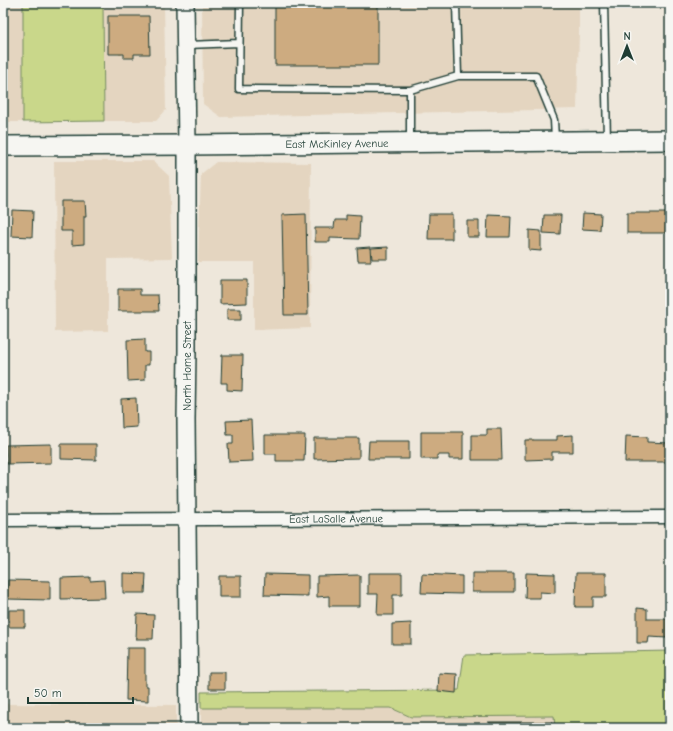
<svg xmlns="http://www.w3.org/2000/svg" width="673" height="731" viewBox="0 0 673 731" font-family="'Comic Neue',sans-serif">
<rect width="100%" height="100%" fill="#eee7db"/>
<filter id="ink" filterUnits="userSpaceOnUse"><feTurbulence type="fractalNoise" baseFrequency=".025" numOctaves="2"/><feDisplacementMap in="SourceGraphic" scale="8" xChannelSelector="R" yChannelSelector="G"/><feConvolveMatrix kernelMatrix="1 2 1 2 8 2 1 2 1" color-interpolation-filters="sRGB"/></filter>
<g filter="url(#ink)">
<path fill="#e4d5c0" d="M3,3H23V122H3Z
M103,3H164L166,110L156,121H104Z
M202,3H579V31L577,109L221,117L203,104Z
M54,161H153L169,176L172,258L108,259V331L55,332Z
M216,162L311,163L310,328L254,330V262H198L201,174Z
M3,704L176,705V728H3Z
M201,708H391L411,717L555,716V728H201Z"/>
<path fill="#c9d78a" stroke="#748a5f" d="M23,3H103L104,121L23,122Z
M670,651V728H555L554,716L411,717L391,708H201V692L459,690L464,655Z"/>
<path fill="#cdab80" stroke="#1f3d34" d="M275,3H378V65H275Z
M108,16H149L150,54H134V58H124V54H108Z
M61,201H85L86,216H84V244L72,245V231H61Z
M12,210L33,211L32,237L11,236Z
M583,213L601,214L600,230L582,229Z
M627,213H667L666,233H627Z
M306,214L308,315H284L282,215Z
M429,214H452V239H428Z
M346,215L360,216L359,239L330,238V242H315V228H334L335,220H346Z
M488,215L511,216L510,237H487Z
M544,215H561L560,234L543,233Z
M467,221H479V237H467Z
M529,230L541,231V251L529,250Z
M370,247L371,261H358L357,248Z
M388,247V259H372L371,248Z
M220,280H247V303L220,304Z
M118,289H140V295H158L159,311H118Z
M227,309H241V320H227Z
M145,339V352H149V365H145V380L128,381L127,340Z
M222,355H243L242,391L227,390V383H221Z
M136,398L137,427L122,428L121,399Z
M251,420L253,461L229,462L228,444H233V435H227L226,421Z
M487,429H501L502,460H472V435H487Z
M421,432H463V459H449V455H437V459H421Z
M265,435H305L304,461H276V454H265Z
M573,435V452H552V459L525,460V440H557V436Z
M626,436L647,437V442L669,443V462H625Z
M314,438H359V458L314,459Z
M369,441H409V459H368Z
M51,444V463L7,464L6,445Z
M61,444H96V460L61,459Z
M123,573L146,574L145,593H123Z
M368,573H402V595H393V615H377L378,594H368Z
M472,573H514V592H472Z
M526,573L555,574V593L540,592V598H525Z
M576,573H606V597H593V607H575Z
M265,574L308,575V596L264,595Z
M422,574L462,576V594L421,593Z
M360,575V606H329V596L317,597V576Z
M219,576H241V597H219Z
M90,577V581L104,580L105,598L61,599V578Z
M8,580L50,581V600L7,599Z
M637,608L647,609V619H667V638L649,637L648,643H637Z
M9,610H25V627H9Z
M137,614L154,615L153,639H136Z
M411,623V644H392V624Z
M127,648H145V686H148V701L126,700Z
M209,672H225V689H209Z
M439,673L457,674L456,693L438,691Z
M488,722H551V728H488Z"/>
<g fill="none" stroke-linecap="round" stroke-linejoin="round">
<g stroke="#1f3d34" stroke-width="9">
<path id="lane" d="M240,3L239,89L410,90V141
M456,3L458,76
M604,3L607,139
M187,45L239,43
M410,90L458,76H536L554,120L555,139"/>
</g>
<g stroke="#1f3d34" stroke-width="15">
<g id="street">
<path id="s1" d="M3,520L670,517"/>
</g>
</g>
<g stroke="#1f3d34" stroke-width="20">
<path id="secondary" d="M185,3L187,145V351L186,420L189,728"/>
</g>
<g stroke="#1f3d34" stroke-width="22">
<g id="primary">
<path id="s2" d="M3,146L187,145L670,140"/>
</g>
</g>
<use href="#lane" stroke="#f6f6f2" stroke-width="6"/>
<use href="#street" stroke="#f6f6f2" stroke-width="12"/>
<use href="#secondary" stroke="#f6f6f2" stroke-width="17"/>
<use href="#primary" stroke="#f6f6f2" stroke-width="19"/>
</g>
</g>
<g text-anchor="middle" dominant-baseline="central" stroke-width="3.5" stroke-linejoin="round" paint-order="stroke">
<g font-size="11" fill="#1f3d34" stroke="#f6f6f2">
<text stroke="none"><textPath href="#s2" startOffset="334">East McKinley Avenue</textPath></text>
<text transform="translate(187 366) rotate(-90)">North Home Street</text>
<text stroke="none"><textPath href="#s1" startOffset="333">East LaSalle Avenue</textPath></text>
</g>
</g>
<rect width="673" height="731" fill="none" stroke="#f6f6f2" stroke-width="16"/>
<rect x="8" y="8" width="657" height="715" fill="none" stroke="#1f3d34" stroke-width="1.5" filter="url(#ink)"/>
<g transform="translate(627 46)" stroke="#f6f6f2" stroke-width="3" paint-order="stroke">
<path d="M0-3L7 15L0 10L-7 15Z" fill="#1f3d34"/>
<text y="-6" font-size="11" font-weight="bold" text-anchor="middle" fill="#1f3d34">N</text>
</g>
<path d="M28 697v6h105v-6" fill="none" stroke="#1f3d34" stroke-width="2"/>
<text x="34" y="697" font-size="12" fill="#1f3d34" stroke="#f6f6f2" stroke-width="3" paint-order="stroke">50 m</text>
</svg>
